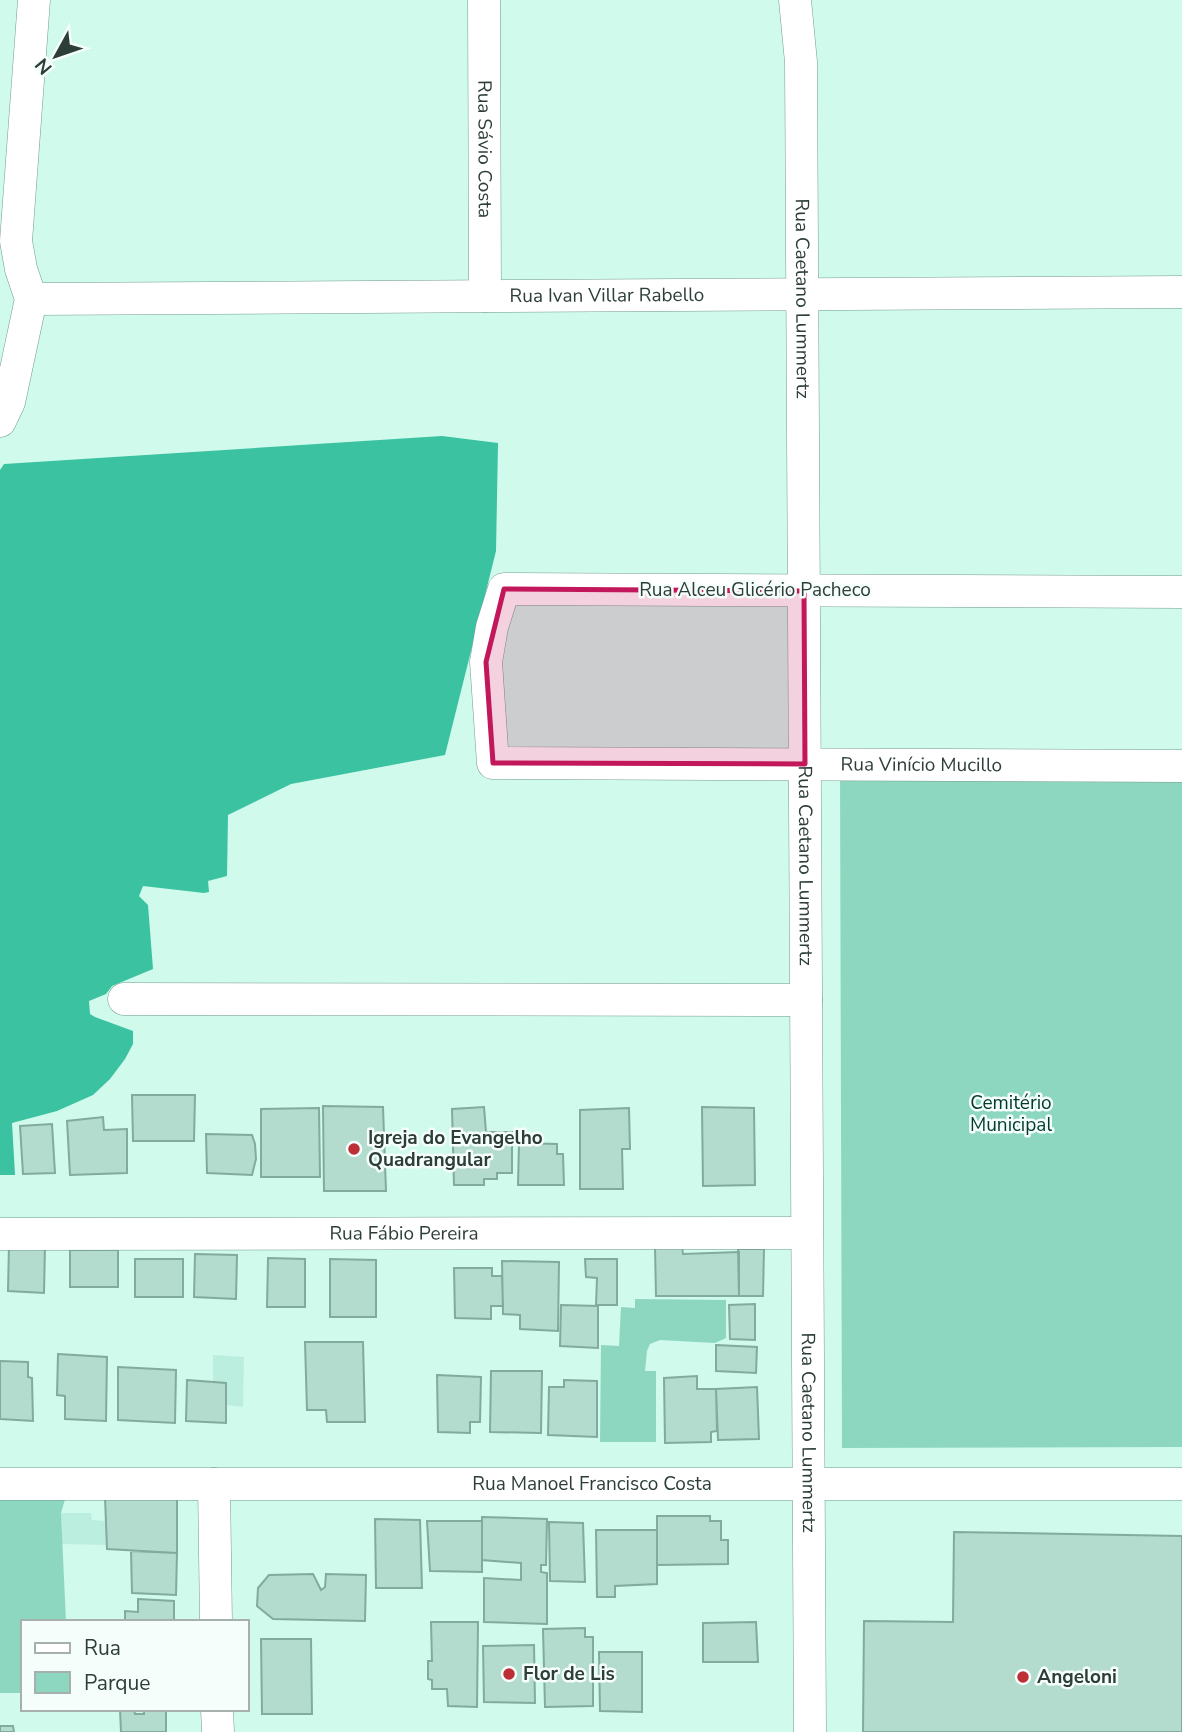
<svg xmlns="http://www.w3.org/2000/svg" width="1182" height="1732" viewBox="0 0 1182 1732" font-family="'Nunito Sans',sans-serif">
<rect width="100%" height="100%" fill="#cffaec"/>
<path fill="#bceedf" d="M213,1355L244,1357L243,1407L226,1405V1384L213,1382Z
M61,1513H91L92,1520L106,1521L107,1545L62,1544Z"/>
<path fill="#8dd7c1" d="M840,774L1182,780V1447L842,1448Z
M635,1299L726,1300V1338L715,1343L660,1340L650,1344L647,1351L645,1371H656V1442H600L601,1345L619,1346L621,1307L635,1308Z
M0,1486L66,1496L61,1513L66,1622H23V1693H0Z"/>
<path fill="#3bc2a1" d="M442,436L498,443L496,551L445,755L291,784L228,815L227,876L208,881L209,892L204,893L143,886L139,896L148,905L153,969L112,986L106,994L89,1001L90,1014L95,1017L133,1031V1044L125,1059L110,1079L93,1095L57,1111L12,1123L15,1175H0V470L4,464Z"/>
<path fill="#b3dcce" stroke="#82aa9d" stroke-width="2" d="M132,1095H195L194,1141H133Z
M323,1106L383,1107L386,1191H324Z
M484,1107L486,1132H512V1173H497V1179H484V1185H454L452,1109Z
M702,1107L754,1108L755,1185L703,1186Z
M319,1108L320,1177H261V1109Z
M629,1108L630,1149H622L623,1189H580V1110Z
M103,1117L104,1130L127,1129V1173L70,1175L67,1121Z
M52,1124L55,1173L23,1174L20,1126Z
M206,1134L252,1135L255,1144L256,1159L252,1175L207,1173Z
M519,1143L557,1144V1154H563L564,1185H518Z
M9,1244H45L44,1293L8,1291Z
M682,1246L683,1254L739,1252V1296H656L655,1248Z
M738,1249H764L763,1296H739Z
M70,1250H118V1287H70Z
M195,1254L237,1255L236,1299L194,1297Z
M268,1258L305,1259V1307H267Z
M135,1259H183V1297H135Z
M330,1259L376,1260V1317H330Z
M585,1259H617V1305H596L597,1278L586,1277Z
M502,1261L559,1262L558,1331L520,1329V1315L503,1314Z
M454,1268H492V1276H502L503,1306H491V1319L455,1318Z
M755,1304V1340L730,1339L729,1305Z
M561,1305L598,1306V1348L560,1346Z
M305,1342H363L365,1422H327L326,1410H307Z
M716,1345L757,1347L756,1373L716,1371Z
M58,1354L107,1357L106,1421L65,1419V1396L57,1395Z
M0,1361L28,1362V1377L32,1378L33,1421L0,1419Z
M118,1367L176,1370L175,1423L118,1420Z
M491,1371H542L541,1433L490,1432Z
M437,1375L481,1377L480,1422H470V1433L438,1432Z
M697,1376V1389H716L717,1431L711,1432V1442L665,1443L664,1378Z
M187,1380L226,1383V1423L186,1421Z
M564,1380L597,1381V1437L548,1435L549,1387H564Z
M757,1387L759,1439L718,1440L716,1389Z
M105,1497L177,1499V1553L107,1549Z
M657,1516H710V1521H721V1540H728V1564L657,1565Z
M482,1517L547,1519L546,1565H541V1572L547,1573V1624L484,1622V1578L521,1580V1563L482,1560Z
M375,1519L420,1520L422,1588H376Z
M427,1521H482V1572L430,1571Z
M549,1522L583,1523L585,1582L550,1581Z
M596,1530H657V1584L615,1586V1597H597Z
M954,1532L1182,1536V1732H863L864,1621L953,1622Z
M131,1551L177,1553L176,1595L132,1593Z
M313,1574L321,1590L325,1587L326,1574L366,1575L365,1621L273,1619L257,1606L258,1588L269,1575Z
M138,1599L174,1601V1622H125V1611L138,1612Z
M431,1622H478L477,1707L448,1706L447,1689H432V1680L428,1679V1661H432Z
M756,1622L758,1662H703V1623Z
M585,1628V1637H593V1706L545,1707L543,1629Z
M261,1639H311L312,1714H262Z
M534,1645L535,1703L484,1702L483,1646Z
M599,1652H642V1712L600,1711Z
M120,1709H134L135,1714H144V1709H166V1732H121Z
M0,1726H13L14,1732H0Z"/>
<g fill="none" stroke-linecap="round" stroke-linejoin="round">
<g stroke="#749b8f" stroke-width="33">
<g id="minor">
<path id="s1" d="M484,0L485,296"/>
<path id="s2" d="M795,0L801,62L810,1732"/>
<path id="s3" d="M31,299L1182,292"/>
<path d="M0,421L9,402L31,299L21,269L16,241L34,0"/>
<path id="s4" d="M1182,592L504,589L492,627L486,662L493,763L1182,766"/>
<path d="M124,999L806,1000"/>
<path id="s5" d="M0,1234L807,1233"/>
<path id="s6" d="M0,1484H1182"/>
<path d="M214,1484L216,1622"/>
<path d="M217,1709L218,1732"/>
</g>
</g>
<use href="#minor" stroke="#fff" stroke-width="32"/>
</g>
<path fill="#c2185b" fill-opacity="0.2" stroke="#c2185b" stroke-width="5" stroke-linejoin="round" d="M504,589L804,591L805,764L493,763L486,662Z"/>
<g fill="#be2e37" stroke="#f6fefb" stroke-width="2.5">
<circle cx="354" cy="1149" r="7"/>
<circle cx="509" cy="1674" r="7"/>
<circle cx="1023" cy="1677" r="7"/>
</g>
<g text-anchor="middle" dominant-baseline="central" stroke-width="5" stroke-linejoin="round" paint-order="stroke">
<g font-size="19" fill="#2d3e39" stroke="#f6fefb">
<text stroke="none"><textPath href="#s1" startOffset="149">Rua Sávio Costa</textPath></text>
<text stroke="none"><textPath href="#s3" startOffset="576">Rua Ivan Villar Rabello</textPath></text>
<text stroke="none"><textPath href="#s2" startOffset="299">Rua Caetano Lummertz</textPath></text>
<text x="755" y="590">Rua Alceu Glicério Pacheco</text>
<text stroke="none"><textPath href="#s4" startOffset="1283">Rua Vinício Mucillo</textPath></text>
<text stroke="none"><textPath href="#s2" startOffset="866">Rua Caetano Lummertz</textPath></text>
<text stroke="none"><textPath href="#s5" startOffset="404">Rua Fábio Pereira</textPath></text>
<text stroke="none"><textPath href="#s2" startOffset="1433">Rua Caetano Lummertz</textPath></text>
<text stroke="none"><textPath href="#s6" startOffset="592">Rua Manoel Francisco Costa</textPath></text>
</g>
<g font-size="19" fill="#003b2e" stroke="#f6fefb">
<text x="1011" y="1103">Cemitério<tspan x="1011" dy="22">Municipal</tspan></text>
</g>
<g font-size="19" font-weight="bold" fill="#2d3e39" stroke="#f6fefb" text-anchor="start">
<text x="368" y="1138">Igreja do Evangelho<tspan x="368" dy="22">Quadrangular</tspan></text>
<text x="523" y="1674">Flor de Lis</text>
<text x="1037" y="1677">Angeloni</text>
</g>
</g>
<rect x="21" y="1620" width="228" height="91" fill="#f6fefb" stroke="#a6b1ad" stroke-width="2"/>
<rect x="35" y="1643" width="35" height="10" fill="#ffffff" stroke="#a6b1ad" stroke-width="2"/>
<text x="84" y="1655" font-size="21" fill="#2d3e39">Rua</text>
<rect x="35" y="1672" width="35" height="21" fill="#8dd7c1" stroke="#a6b1ad" stroke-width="2"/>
<text x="84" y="1690" font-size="21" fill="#2d3e39">Parque</text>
<g transform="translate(56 56) rotate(230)" stroke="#f6fefb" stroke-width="5" paint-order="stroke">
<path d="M0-5L12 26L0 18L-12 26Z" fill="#2d3e39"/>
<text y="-10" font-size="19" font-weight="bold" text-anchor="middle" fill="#2d3e39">N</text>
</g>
</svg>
